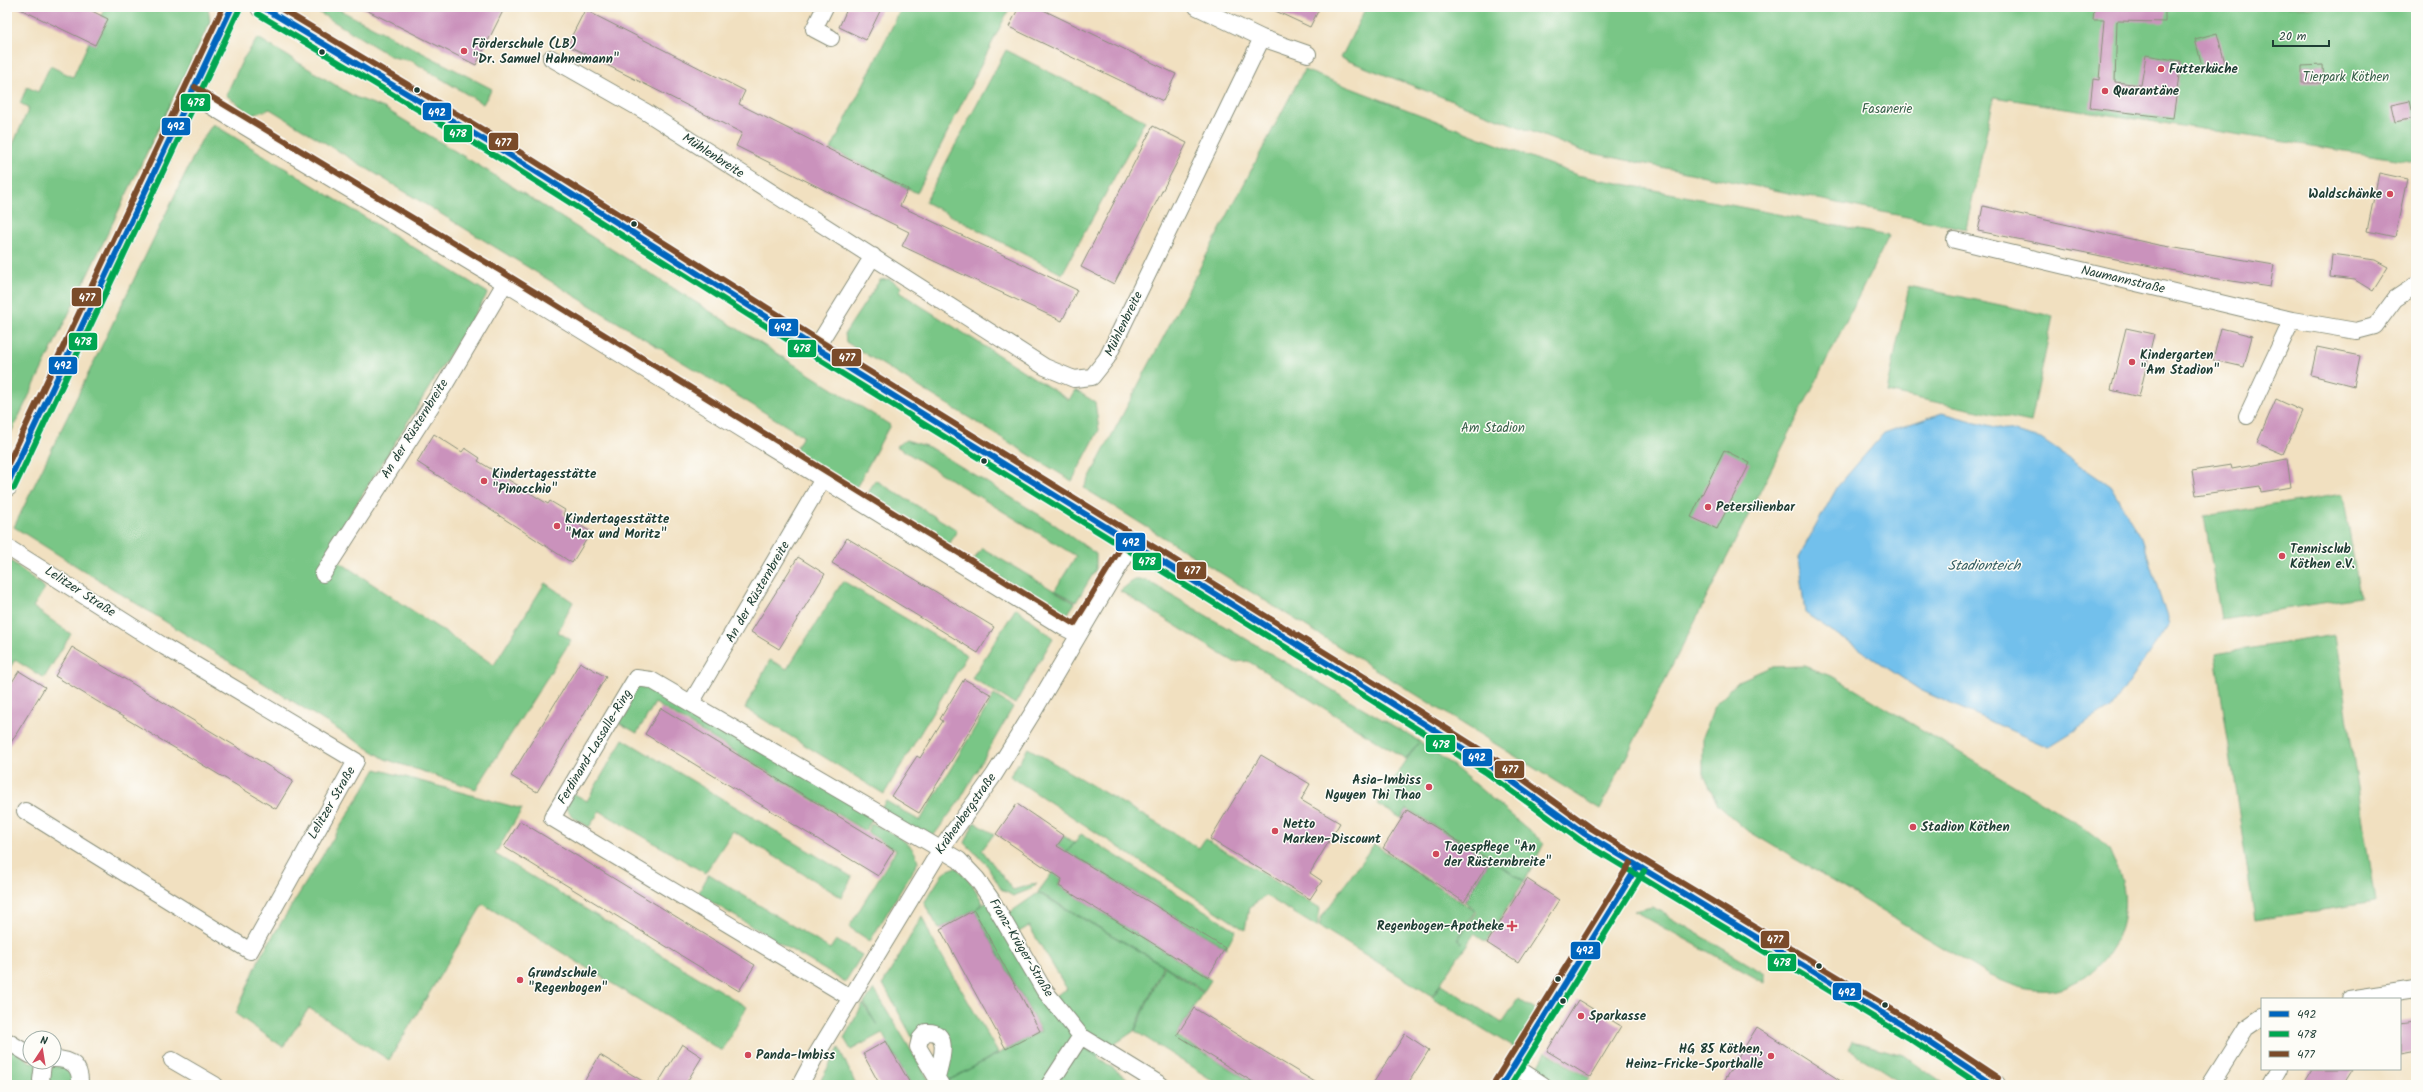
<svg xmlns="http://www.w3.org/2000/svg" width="2423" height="1092" viewBox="0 0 2423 1092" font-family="Kalam,sans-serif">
<rect width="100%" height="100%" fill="#fdfcf7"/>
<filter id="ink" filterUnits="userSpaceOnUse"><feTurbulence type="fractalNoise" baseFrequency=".025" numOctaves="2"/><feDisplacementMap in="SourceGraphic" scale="8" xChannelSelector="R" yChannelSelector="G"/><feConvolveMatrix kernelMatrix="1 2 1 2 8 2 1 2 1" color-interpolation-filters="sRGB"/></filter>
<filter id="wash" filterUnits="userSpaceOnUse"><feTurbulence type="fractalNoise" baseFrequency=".012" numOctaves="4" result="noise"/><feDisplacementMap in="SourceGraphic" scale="16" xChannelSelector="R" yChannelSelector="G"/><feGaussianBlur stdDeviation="0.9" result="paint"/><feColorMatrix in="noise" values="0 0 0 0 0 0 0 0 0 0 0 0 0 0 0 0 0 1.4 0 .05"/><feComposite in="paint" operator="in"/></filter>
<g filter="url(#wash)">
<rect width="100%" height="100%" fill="#f1e0c0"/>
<path fill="#79c686" stroke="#4c825d" d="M105,7H208L210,22L7,441V158L29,108L20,103L27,87L38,92L50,66L73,77Z
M310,7H334L492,89L483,104L412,61L392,57Z
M902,7H1010L917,193L831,149Z
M1366,7H2416V162L1994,97L1966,229L1582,151L1341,58Z
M258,38L355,97L384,108L486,170L890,425L856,488L794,452L803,436L270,109L252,115L226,95L243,59Z
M1006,50L1145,121L1062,274L925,202Z
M1304,70L1577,175L1889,236L1600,809L1084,488Z
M213,124L488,293L326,553L494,665L545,583L573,602L558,632L571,640L476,789L385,759L14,527L201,141Z
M889,279L902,287L899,292L1069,400L1075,390L1095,402L1099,430L1072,481L846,342L845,333L880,280Z
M1909,286L2053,316L2031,422L1887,392Z
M906,440L929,447L1051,522L1096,554V569L1076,602L1055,590L1076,556L896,446Z
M875,480L957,530L949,545L868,494Z
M2343,494L2360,597L2221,619L2204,516Z
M982,548L1075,603L1066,616L973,561Z
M7,558L45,588L33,607L71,634L44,678L15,660L7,672Z
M1134,580H1146L1419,741L1451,764L1544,843L1525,881L1494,862L1524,881L1486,942L1474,934L1432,996L1319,926L1321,918L1374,844L1475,911L1457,940L1462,943L1458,940L1477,911L1465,902L1490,860L1407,809L1401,818L1377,804L1418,743L1406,759L1248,661L1234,662L1120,591Z
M843,581L967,655L884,794L745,708L770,660L787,669Z
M1016,608L1053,638L1015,704L972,678Z
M2335,635L2375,902L2255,920L2215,654Z
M1804,666L1836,678L2080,825C2089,832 2100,839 2108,848C2111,853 2113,860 2116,865C2140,914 2111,976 2056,989C2032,994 2011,985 1989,975L1745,829L1718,805L1703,773V737L1716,703L1739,681L1770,667Z
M637,678L876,813L865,831L655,703L637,733L612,719Z
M994,695L1013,707L960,800L931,839L878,813L886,801L920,821Z
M623,739L852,877L841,897L733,831L705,873L600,811L589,827L572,817L564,805L571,792L587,801Z
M1028,748L1199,848L1205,839L1320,908L1317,927L1266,896L1249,907L1245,930L1010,776Z
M376,769L522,809L495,854L747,1007L722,1051L483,904L389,1060L309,1008L283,1047L236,1014L260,957Z
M974,822L994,834L982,850L1013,890L1037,883L1031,889L1013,896L1001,889L987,865L965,843Z
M872,823C888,832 915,841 918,862L870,941L849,927L896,850L867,832Z
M1081,834L1236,930L1226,948L1076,857L1058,885L1211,980L1204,991L1164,965L1038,892Z
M1064,836L1074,843L1051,872L1043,866Z
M956,867L972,884L983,903L977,908L991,900L1076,1041L1049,1085L942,1084L1041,1031L974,910L939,929L924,903L944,872Z
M709,874L830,949L836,940L862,955L845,982L698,894Z
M1038,893L1163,965L1134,1031L1097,1056L1077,1041L1050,999L1067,989L1029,926L1012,936L1002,918Z
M1653,907L1765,974V983L1634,911Z
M922,916L931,937L998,1053L942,1084L943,1053L933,1031L917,1046L883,984Z
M1164,966L1203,992L1176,1036L1257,1085H1220L1135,1031Z
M1441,984L1502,1023L1518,999L1540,1013L1518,1050L1432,998Z
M874,989L932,1085H911L882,1033L851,1050L844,1038L863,1004L877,1025L864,1003Z
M1852,1041L1903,1055L1945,1085H1904L1848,1049Z
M7,1042L30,1062H39L43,1085H7Z
M1077,1042L1136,1085H1050Z
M839,1048L856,1085H818Z
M1546,1052L1590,1078L1586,1085H1547L1533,1076Z
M67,1059L79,1085H44L43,1066Z"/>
<path fill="#72c0ec" stroke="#487e90" d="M1942,413L2041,439L2110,486L2142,538L2169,624L2111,708L2048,747L1920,690L1805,613L1798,558L1838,486L1884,433Z"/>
<g id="blocks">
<path fill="#ca92bc" d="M16,7H84L108,19L95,45Z
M360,7H505L476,65Z
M848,7H882L866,40L839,27Z
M1019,7H1037L1176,74L1163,101L1009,27Z
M1267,7H1320L1310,27Z
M2094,7H2165V22L2117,21L2115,82L2141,85L2146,55L2181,61L2173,118L2090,108L2093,79L2099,80L2104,20H2093Z
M585,10L745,91L739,104L908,189L900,206L1077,290L1062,321L902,246L909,232L736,146L742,133L567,45Z
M2217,33L2225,63L2203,70L2195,39Z
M2323,65L2324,83H2302V66Z
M2410,101L2414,118L2395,122L2391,105Z
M1153,126L1187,143L1114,284L1081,267Z
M2379,173L2407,179L2395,237L2367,231Z
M1983,206L2158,245L2274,265L2270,287L2200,276L1978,231Z
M2332,254L2375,260L2388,267L2373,291L2355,280L2330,277Z
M2126,328L2154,334L2139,397L2111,390Z
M2221,328L2252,336L2244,367L2213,360Z
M2317,347L2360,356L2354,386L2311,375Z
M2276,399L2302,411L2283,454L2257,443Z
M434,434L462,452L465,448L480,458L478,461L548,504L550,501L565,510L563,514L591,532L572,563L417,462Z
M1724,450L1750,463L1717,529L1691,517Z
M2287,459L2291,487L2261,492L2260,486L2196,495L2192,471L2231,465L2232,469Z
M847,538L994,627L978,653L832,563Z
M798,557L825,574L779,649L751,632Z
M72,647L293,781L276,809L55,676Z
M580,662L606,677L537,792L511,776Z
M19,671L45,687L7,749V690Z
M964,679L992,695L919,813L891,796L917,756L920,758L943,721L940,719Z
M661,708L894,850L878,876L645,734Z
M1261,755L1310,784L1301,800L1340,823L1310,873L1322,881L1310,899L1210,839Z
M1017,804L1064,836L1057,846L1225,948L1208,977L1059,886L1062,879L996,834Z
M1407,810L1490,860L1464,902L1383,848Z
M520,821L755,965L739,991L504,847Z
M1527,879L1559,900L1518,963L1487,943Z
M974,910L1040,1031L1006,1049L940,929Z
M1578,1000L1621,1026L1590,1077L1547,1051Z
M1194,1008L1267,1053L1320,1085H1258L1214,1058L1177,1035Z
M2416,1020V1051L2400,1054V1022Z
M1757,1027L1847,1085H1721Z
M1405,1034L1429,1050L1407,1085H1372Z
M886,1041L911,1085H880L863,1054Z
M682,1044L702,1057L685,1085H657Z
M600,1055L649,1085H582Z
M2312,1069H2353L2343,1085H2302Z"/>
</g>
</g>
<g filter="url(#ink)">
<use href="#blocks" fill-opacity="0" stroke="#888e7a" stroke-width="1"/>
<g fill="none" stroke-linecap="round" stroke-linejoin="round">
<g stroke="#888e7a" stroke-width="18">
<path id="street" d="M825,7L814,29L831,38
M1197,7L1262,38L1308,54
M551,58L646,112L1045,367L1074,379L1092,377L1107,358L1262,38
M191,94L505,283L1063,627L1077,634
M1955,240L2292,320L2356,331L2375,326L2395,299L2416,285
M816,348L873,256
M2247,416L2292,320
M7,547L165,647L356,761L250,951L25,811
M323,574L444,386L505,283
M691,703L823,479
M851,998L552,818L636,678L651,680L959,860L977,879L991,899L1044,990L1081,1036L1161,1085
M2349,999L2416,989
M7,1041L30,1055
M54,1059C72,1059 81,1066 80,1085
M172,1060L215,1085
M43,1064L41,1080L44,1085
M1514,1066L1543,1085
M937,1077C941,1061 952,1030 926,1032L920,1039L918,1047L941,1085
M800,1085L815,1057L941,849L994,775L1035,709L1133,543
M1049,1085L1081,1036
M1502,1085L1637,867
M2210,1085L2246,1028L2262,1017
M2270,1085L2279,1069"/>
</g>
<g stroke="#888e7a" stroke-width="24">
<path id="secondary" d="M262,7L503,151L816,348L1372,691L1491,766L1585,834L1917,1034L1994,1085
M7,485L232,7"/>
</g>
<use href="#street" stroke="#fff" stroke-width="16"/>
<use href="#secondary" stroke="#fff" stroke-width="22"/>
<g stroke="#fdfcf7" stroke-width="9">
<path id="bus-1" d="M262,7L503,151L816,348L1372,691L1491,766L1585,834L1917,1034L1994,1085
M7,485L232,7
M1502,1085L1637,867"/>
</g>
<g stroke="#fdfcf7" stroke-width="9">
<path id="bus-2" d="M258,14L499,158L812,355L1368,698L1487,773L1581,841L1913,1041L1980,1085
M14,488L239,10
M1511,1085L1644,871"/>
</g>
<g stroke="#fdfcf7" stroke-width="9">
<path id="bus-3" d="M278,7L507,144L820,341L1376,684L1495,759L1589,827L1921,1027L1998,1078
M195,87L509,276L1074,624L1126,539
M7,466L223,7
M1495,1081L1630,863"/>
</g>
<use href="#bus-1" stroke="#0065bd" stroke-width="6"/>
<use href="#bus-2" stroke="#00a651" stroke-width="6"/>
<use href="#bus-3" stroke="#7a4b2a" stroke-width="6"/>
</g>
</g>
<g fill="#d1495b" stroke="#fdfcf7" stroke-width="1.5">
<circle cx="464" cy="51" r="4"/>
<circle cx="2161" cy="69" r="4"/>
<circle cx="2105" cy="91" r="4"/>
<circle cx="2390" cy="194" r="4"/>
<circle cx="2132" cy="362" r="4"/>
<circle cx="484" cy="481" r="4"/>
<circle cx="1708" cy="507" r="4"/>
<circle cx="557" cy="526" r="4"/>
<circle cx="2282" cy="556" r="4"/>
<circle cx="1429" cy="787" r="4"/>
<circle cx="1913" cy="827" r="4"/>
<circle cx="1275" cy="831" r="4"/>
<circle cx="1436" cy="854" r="4"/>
<path d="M1510 920h4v4h4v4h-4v4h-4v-4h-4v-4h4z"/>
<circle cx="520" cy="980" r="4"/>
<circle cx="1581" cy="1016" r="4"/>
<circle cx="748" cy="1055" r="4"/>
<circle cx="1771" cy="1056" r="4"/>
</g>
<g fill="#1f3d34" stroke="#fdfcf7" stroke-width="1.5">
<circle cx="322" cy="52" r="3.5"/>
<circle cx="417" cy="90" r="3.5"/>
<circle cx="634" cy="224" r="3.5"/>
<circle cx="984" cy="461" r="3.5"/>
<circle cx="1819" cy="966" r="3.5"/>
<circle cx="1558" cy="979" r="3.5"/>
<circle cx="1563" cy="1001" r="3.5"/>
<circle cx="1885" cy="1005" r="3.5"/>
</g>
<g text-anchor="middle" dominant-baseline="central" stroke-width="3" stroke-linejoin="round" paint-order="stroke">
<g font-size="13" font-weight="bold" fill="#1f3d34" stroke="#fdfcf7" text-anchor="start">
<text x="472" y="44">Förderschule (LB)<tspan x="472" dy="15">"Dr. Samuel Hahnemann"</tspan></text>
<text x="2169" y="69">Futterküche</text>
<text x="2113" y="91">Quarantäne</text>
<text x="2382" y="194" text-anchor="end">Waldschänke</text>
<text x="2140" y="355">Kindergarten<tspan x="2140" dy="15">"Am Stadion"</tspan></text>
<text x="492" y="474">Kindertagesstätte<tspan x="492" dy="15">"Pinocchio"</tspan></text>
<text x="1716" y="507">Petersilienbar</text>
<text x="565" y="519">Kindertagesstätte<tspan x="565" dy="15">"Max und Moritz"</tspan></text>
<text x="2290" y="549">Tennisclub<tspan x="2290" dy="15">Köthen e.V.</tspan></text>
<text x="1421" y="780" text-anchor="end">Asia-Imbiss<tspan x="1421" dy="15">Nguyen Thi Thao</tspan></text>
<text x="1283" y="824">Netto<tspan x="1283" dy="15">Marken-Discount</tspan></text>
<text x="1921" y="827">Stadion Köthen</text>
<text x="1444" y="847">Tagespflege "An<tspan x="1444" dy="15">der Rüsternbreite"</tspan></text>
<text x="1504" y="926" text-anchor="end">Regenbogen-Apotheke</text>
<text x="528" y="973">Grundschule<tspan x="528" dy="15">"Regenbogen"</tspan></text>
<text x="1589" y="1016">Sparkasse</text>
<text x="1763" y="1049" text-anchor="end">HG 85 Köthen,<tspan x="1763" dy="15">Heinz-Fricke-Sporthalle</tspan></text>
<text x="756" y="1055">Panda-Imbiss</text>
</g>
<g font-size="13" fill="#365f48" stroke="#fdfcf7">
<text x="2346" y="77">Tierpark Köthen</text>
<text x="1887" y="109">Fasanerie</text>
<text x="1493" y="428">Am Stadion</text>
</g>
<g font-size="13" fill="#1f3d34" stroke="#fdfcf7">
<text transform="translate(713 156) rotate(33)">Mühlenbreite</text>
<text transform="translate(2123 280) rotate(13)">Naumannstraße</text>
<text transform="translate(1124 324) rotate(-64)">Mühlenbreite</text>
<text transform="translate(415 429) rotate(-58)">An der Rüsternbreite</text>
<text transform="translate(80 592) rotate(33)">Lelitzer Straße</text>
<text transform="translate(758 592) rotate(-60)">An der Rüsternbreite</text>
<text transform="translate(595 747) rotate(-59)">Ferdinand-Lassalle-Ring</text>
<text transform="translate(332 803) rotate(-60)">Lelitzer Straße</text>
<text transform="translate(966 814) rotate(-55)">Krähenbergstraße</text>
<text transform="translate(1021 948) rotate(59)">Franz-Krüger-Straße</text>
</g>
<g font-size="14" font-style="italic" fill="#345e62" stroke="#fdfcf7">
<text x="1984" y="566">Stadionteich</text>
</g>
</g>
<g stroke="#fdfcf7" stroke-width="1.5">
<rect x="180" y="93" width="31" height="19" rx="4" fill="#00a651"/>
<rect x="422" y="102" width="30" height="19" rx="4" fill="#0065bd"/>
<rect x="161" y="117" width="30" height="19" rx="4" fill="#0065bd"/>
<rect x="443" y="124" width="30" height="19" rx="4" fill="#00a651"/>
<rect x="488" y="132" width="31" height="19" rx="4" fill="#7a4b2a"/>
<rect x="71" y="287" width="31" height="20" rx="4" fill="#7a4b2a"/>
<rect x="768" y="318" width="31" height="19" rx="4" fill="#0065bd"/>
<rect x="68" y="332" width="30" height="19" rx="4" fill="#00a651"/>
<rect x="787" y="339" width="30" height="19" rx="4" fill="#00a651"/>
<rect x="831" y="348" width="31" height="19" rx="4" fill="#7a4b2a"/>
<rect x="48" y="356" width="30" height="19" rx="4" fill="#0065bd"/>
<rect x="1115" y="532" width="31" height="20" rx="4" fill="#0065bd"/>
<rect x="1132" y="552" width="30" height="19" rx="4" fill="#00a651"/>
<rect x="1176" y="561" width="31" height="19" rx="4" fill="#7a4b2a"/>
<rect x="1425" y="734" width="31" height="19" rx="4" fill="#00a651"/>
<rect x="1462" y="748" width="31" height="19" rx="4" fill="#0065bd"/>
<rect x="1494" y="760" width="31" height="19" rx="4" fill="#7a4b2a"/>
<rect x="1760" y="930" width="30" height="19" rx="4" fill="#7a4b2a"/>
<rect x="1570" y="941" width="31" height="19" rx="4" fill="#0065bd"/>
<rect x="1767" y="953" width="30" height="19" rx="4" fill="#00a651"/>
<rect x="1832" y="982" width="30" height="19" rx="4" fill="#0065bd"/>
</g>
<g font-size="11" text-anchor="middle" font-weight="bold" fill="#fff">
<text x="196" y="106">478</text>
<text x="437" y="116">492</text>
<text x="176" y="130">492</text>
<text x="458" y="137">478</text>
<text x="503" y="146">477</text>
<text x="87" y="301">477</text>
<text x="783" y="331">492</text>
<text x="83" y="345">478</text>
<text x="802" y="352">478</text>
<text x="847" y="361">477</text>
<text x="63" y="369">492</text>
<text x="1131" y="546">492</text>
<text x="1147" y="565">478</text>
<text x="1192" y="574">477</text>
<text x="1441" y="748">478</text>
<text x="1477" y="761">492</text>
<text x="1510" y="773">477</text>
<text x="1775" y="943">477</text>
<text x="1585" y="954">492</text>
<text x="1782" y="966">478</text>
<text x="1847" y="996">492</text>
</g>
<rect width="2423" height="1092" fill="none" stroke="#fdfcf7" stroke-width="24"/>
<rect x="2261" y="998" width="140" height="72" fill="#fdfcf7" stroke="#a4b0a9"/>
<rect x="2269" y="1011" width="20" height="6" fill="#0065bd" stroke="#a4b0a9"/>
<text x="2297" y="1018" font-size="12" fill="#1f3d34">492</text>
<rect x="2269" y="1031" width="20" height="6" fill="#00a651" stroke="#a4b0a9"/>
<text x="2297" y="1038" font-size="12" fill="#1f3d34">478</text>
<rect x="2269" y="1051" width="20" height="6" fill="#7a4b2a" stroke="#a4b0a9"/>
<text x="2297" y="1058" font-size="12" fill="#1f3d34">477</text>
<g transform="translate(42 1050) rotate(12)"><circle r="19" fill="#fdfcf7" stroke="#a4b0a9"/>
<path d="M0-3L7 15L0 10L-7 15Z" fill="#d1495b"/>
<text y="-6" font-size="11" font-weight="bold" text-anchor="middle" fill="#1f3d34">N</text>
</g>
<path d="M2273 40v6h56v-6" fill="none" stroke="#1f3d34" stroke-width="2"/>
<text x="2279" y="40" font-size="12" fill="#1f3d34" stroke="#fdfcf7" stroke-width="3" paint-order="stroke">20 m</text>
</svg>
